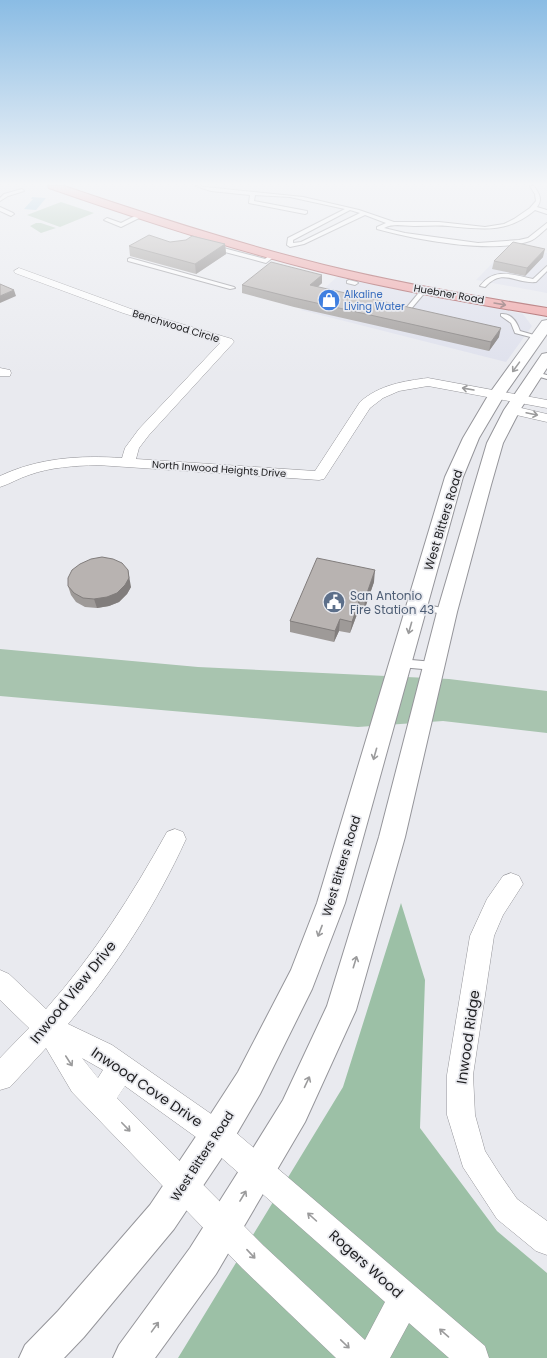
<svg xmlns="http://www.w3.org/2000/svg" width="547" height="1358" viewBox="0 0 547 1358" font-family="Poppins,sans-serif">
<rect width="100%" height="100%" fill="#e9eaef"/>
<path fill="#dee0ec" d="M509,246L547,253V293L476,280Z
M340,274L523,314L532,326L506,362L301,310Z"/>
<path fill="#a8c4af" d="M61,202L94,213L60,227L27,215Z
M36,223H41L56,228L41,233L30,226Z
M0,649L198,667L449,679L547,691V733L443,721L358,727L0,696Z"/>
<path fill="#9cc0a6" d="M401,903L425,980L420,1128L497,1231L547,1273V1358H178L343,1087Z"/>
<path fill="#9ec9df" d="M32,197L46,198L36,210L24,209L33,199H31Z"/>
<g fill="none" stroke-linecap="round" stroke-linejoin="round">
<g stroke="#95959a" stroke-width="2">
<path id="lane" d="M196,186L303,197L359,210L394,222H439L485,227L504,224L514,219L530,208L536,201L535,194L530,186H534C539,194 543,199 537,207L547,210V214L535,210C507,234 481,229 448,226C436,225 425,226 414,226C403,226 394,223 384,228L405,233L478,243L519,240L528,238L547,223V228C542,232 536,239 530,241C491,254 417,240 377,229V227L386,223L365,215L304,244L290,247L287,245L288,238L345,209L290,197L255,195L254,201L307,211V213L305,214L249,203L250,195L211,191ZM350,210L360,213L301,242L293,243V240Z
M22,189L24,191L8,196L0,201V198L4,194Z
M0,207L13,213L14,214L11,216L0,211Z
M141,213L144,215L143,216L121,227L104,220L107,218L121,223Z
M212,245L265,259L271,254L276,255L266,263L210,248L209,247Z
M130,258L234,287L235,288L230,289L128,261V259Z
M547,266V271L536,282C515,284 503,267 485,287L480,286C495,267 512,275 533,279Z
M349,280L357,282L358,283L355,285L347,283V281Z
M422,289L427,290L411,309H407V307Z
M501,314C511,313 517,322 520,331L541,337L538,339L515,333L511,323L501,316Z
M535,372L547,375V379L533,375V373Z
M417,603L447,609L452,612L447,615L414,608L412,606Z
M400,659L434,662L437,663L439,666L437,669L434,670L400,667L397,666L395,663L397,660Z"/>
</g>
<g stroke="#95959a" stroke-width="1">
<path id="street" d="M19,268L131,309L232,339L234,342L149,435L139,448L136,459L315,471L360,402C379,385 404,381 428,378L547,400V408L428,386L399,391L383,398L370,408L324,479L319,480L97,465C74,466 51,467 29,475C19,478 10,484 0,487V476C38,458 80,455 122,458L125,448L139,429L220,343L123,313L15,273L14,271Z
M0,368L10,370L11,373L10,376H0Z
M517,407L547,414V422L512,414L510,411L512,408Z
M175,829L183,832L186,839C156,905 115,969 68,1024L112,1045L227,1125L485,1346L489,1358H449L409,1323L390,1358H336L242,1268L72,1092L46,1048L10,1087L0,1090V1058L29,1028L0,1000V970L9,974L46,1009C94,955 132,895 167,832ZM82,1058L103,1070L98,1078ZM125,1086L207,1145L385,1302L365,1340L264,1246L117,1098Z
M511,873L519,876L523,884L503,915L494,936L473,1075L475,1115L485,1151L499,1173L517,1199L547,1221V1255L536,1251L497,1219L463,1167L447,1115V1075L470,936L487,899L503,876Z"/>
</g>
<g stroke="#95959a" stroke-width="2">
<path id="secondary" d="M547,320V334L505,394L479,438L463,477L345,903L312,989L260,1094L229,1147L174,1229L84,1337L64,1358H19L25,1345L58,1311L150,1205L205,1123L238,1072L291,970L317,903L445,477L463,438L489,394L542,321Z
M547,353V368L520,410L503,443L491,485L457,612L405,837L356,1010L305,1122L216,1274L155,1358H113L119,1345L190,1248L247,1158L283,1100L327,1006L379,837L437,612L487,443L504,410L542,354Z"/>
</g>
<g stroke="#9f4b4d" stroke-width="2">
<path id="primary" d="M48,186H64C149,215 236,243 324,265C398,283 472,296 547,308V316C470,303 394,290 318,271C227,248 138,219 49,188Z"/>
</g>
<use href="#lane" fill="#fff" fill-rule="evenodd"/>
<use href="#street" fill="#fff" fill-rule="evenodd"/>
<use href="#secondary" fill="#fff" fill-rule="evenodd"/>
<use href="#primary" fill="#efa1a2" fill-rule="evenodd"/>
</g>
<path fill="#9e9a98" d="M170,242L225,244L226,254L196,274L130,256L129,246Z
M543,257L525,276L492,269L494,261Z
M322,275V283L318,287L499,337L489,351L294,307L242,293V285Z
M374,582L364,611L359,609L350,633L339,631L334,642L290,632V621Z
M68,586L131,587L127,594L119,602L109,606L97,608L85,607L76,602L71,595Z"/>
<path fill="#817d7c" d="M225,244L226,254L196,274L195,264Z
M545,249L543,257L525,276L527,268Z
M322,275V283L309,294L310,285Z
M14,290L16,296L0,303V296Z
M501,328L499,337L489,351L491,342Z
M128,570L131,587L127,594L119,602L109,606L97,608L94,599Z
M375,570L374,582L364,611L365,599Z
M360,598L359,609L350,633L352,622Z
M340,619L339,631L334,642L335,631Z"/>
<path fill="#b8b3b1" stroke="#817d7c" d="M149,235L170,242L186,240L192,236L225,244L195,264L129,246Z
M513,242L545,249L527,268L494,261Z
M271,262L322,275L310,285L501,328L491,342L294,298L242,285Z
M0,284L14,290L0,296Z
M102,557L113,559L122,563L128,570L129,578L125,585L117,593L107,597L94,599L83,598L74,593L68,586V578L72,570L80,564L91,559Z
M317,558L375,570L365,599L360,598L352,622L340,619L335,631L290,621Z"/>
<defs><path id="oneway-shaft" d="M-6 0H5M1.5-3L5.5 0L1.5 3" fill="none" stroke-width="1.6" stroke-linecap="round" stroke-linejoin="round"/></defs>
<use stroke="#886062" href="#oneway-shaft" transform="translate(500 304) rotate(10)"/>
<g stroke="#9b9b9c">
<use href="#oneway-shaft" transform="translate(516 367) rotate(126)"/>
<use href="#oneway-shaft" transform="translate(468 389) rotate(-170)"/>
<use href="#oneway-shaft" transform="translate(532 414) rotate(12)"/>
<use href="#oneway-shaft" transform="translate(410 628) rotate(106)"/>
<use href="#oneway-shaft" transform="translate(375 754) rotate(106)"/>
<use href="#oneway-shaft" transform="translate(320 931) rotate(111)"/>
<use href="#oneway-shaft" transform="translate(355 962) rotate(-73)"/>
<use href="#oneway-shaft" transform="translate(69 1061) rotate(57)"/>
<use href="#oneway-shaft" transform="translate(307 1082) rotate(-65)"/>
<use href="#oneway-shaft" transform="translate(126 1127) rotate(46)"/>
<use href="#oneway-shaft" transform="translate(243 1196) rotate(-59)"/>
<use href="#oneway-shaft" transform="translate(312 1217) rotate(-138)"/>
<use href="#oneway-shaft" transform="translate(251 1254) rotate(47)"/>
<use href="#oneway-shaft" transform="translate(155 1327) rotate(-54)"/>
<use href="#oneway-shaft" transform="translate(444 1333) rotate(-139)"/>
<use href="#oneway-shaft" transform="translate(345 1344) rotate(44)"/>
</g>
<linearGradient id="sky" x2="0" y2="1"><stop stop-color="#8abce4"/><stop offset="0.49" stop-color="#f5f6f8"/><stop offset="1" stop-color="#f5f6f8" stop-opacity="0"/></linearGradient>
<rect width="547" height="376" fill="url(#sky)"/>
<defs>
<g id="shop-disc" transform="scale(1.15)"><circle r="9.5" fill="#3f7fe0" stroke="#e9eaef"/><path d="M-5-2.5h2.3a2.7 3.5 0 0 1 5.4 0H5L5.5 6h-11ZM-1.5-2.5h3a1.5 2.3 0 0 0-3 0Z" fill="#fff"/></g>
<g id="civic-disc" transform="scale(1.15)"><circle r="9.5" fill="#5c6f8a" stroke="#e9eaef"/><path d="M-.6-6.5H3V-4.5H.6V-3L4-1V1h2V6H-6V1h2V-1L-.6-3ZM-1.2 2.5V6h2.4V2.5Z" fill="#fff"/></g>
</defs>
<g fill-rule="evenodd">
<use href="#shop-disc" x="329" y="300"/>
<use href="#civic-disc" x="334" y="602"/>
</g>
<g text-anchor="middle" dominant-baseline="central" stroke-width="3.5" stroke-linejoin="round" paint-order="stroke">
<g font-size="10" fill="#366cbe" stroke="#e9eaef" text-anchor="start">
<text x="344" y="294">Alkaline<tspan x="344" dy="12">Living Water</tspan></text>
</g>
<g font-size="10" fill="#202022" stroke="#e9eaef">
<text transform="translate(449 294) rotate(10)">Huebner Road</text>
<text transform="translate(176 326) rotate(17)">Benchwood Circle</text>
<text transform="translate(219 469) rotate(4)">North Inwood Heights Drive</text>
</g>
<g font-size="12" fill="#202022" stroke="#e9eaef">
<text transform="translate(443 520) rotate(-73)">West Bitters Road</text>
<text transform="translate(341 866) rotate(-73)">West Bitters Road</text>
<text transform="translate(202 1156) rotate(-57)">West Bitters Road</text>
</g>
<g font-size="12" fill="#4e5e75" stroke="#e9eaef" text-anchor="start">
<text x="350" y="595">San Antonio<tspan x="350" dy="14">Fire Station 43</tspan></text>
</g>
<g font-size="14" fill="#202022" stroke="#e9eaef">
<text transform="translate(73 992) rotate(-51)">Inwood View Drive</text>
<text transform="translate(468 1037) rotate(-82)">Inwood Ridge</text>
<text transform="translate(147 1087) rotate(34)">Inwood Cove Drive</text>
<text transform="translate(366 1264) rotate(42)">Rogers Wood</text>
</g>
</g>
</svg>
